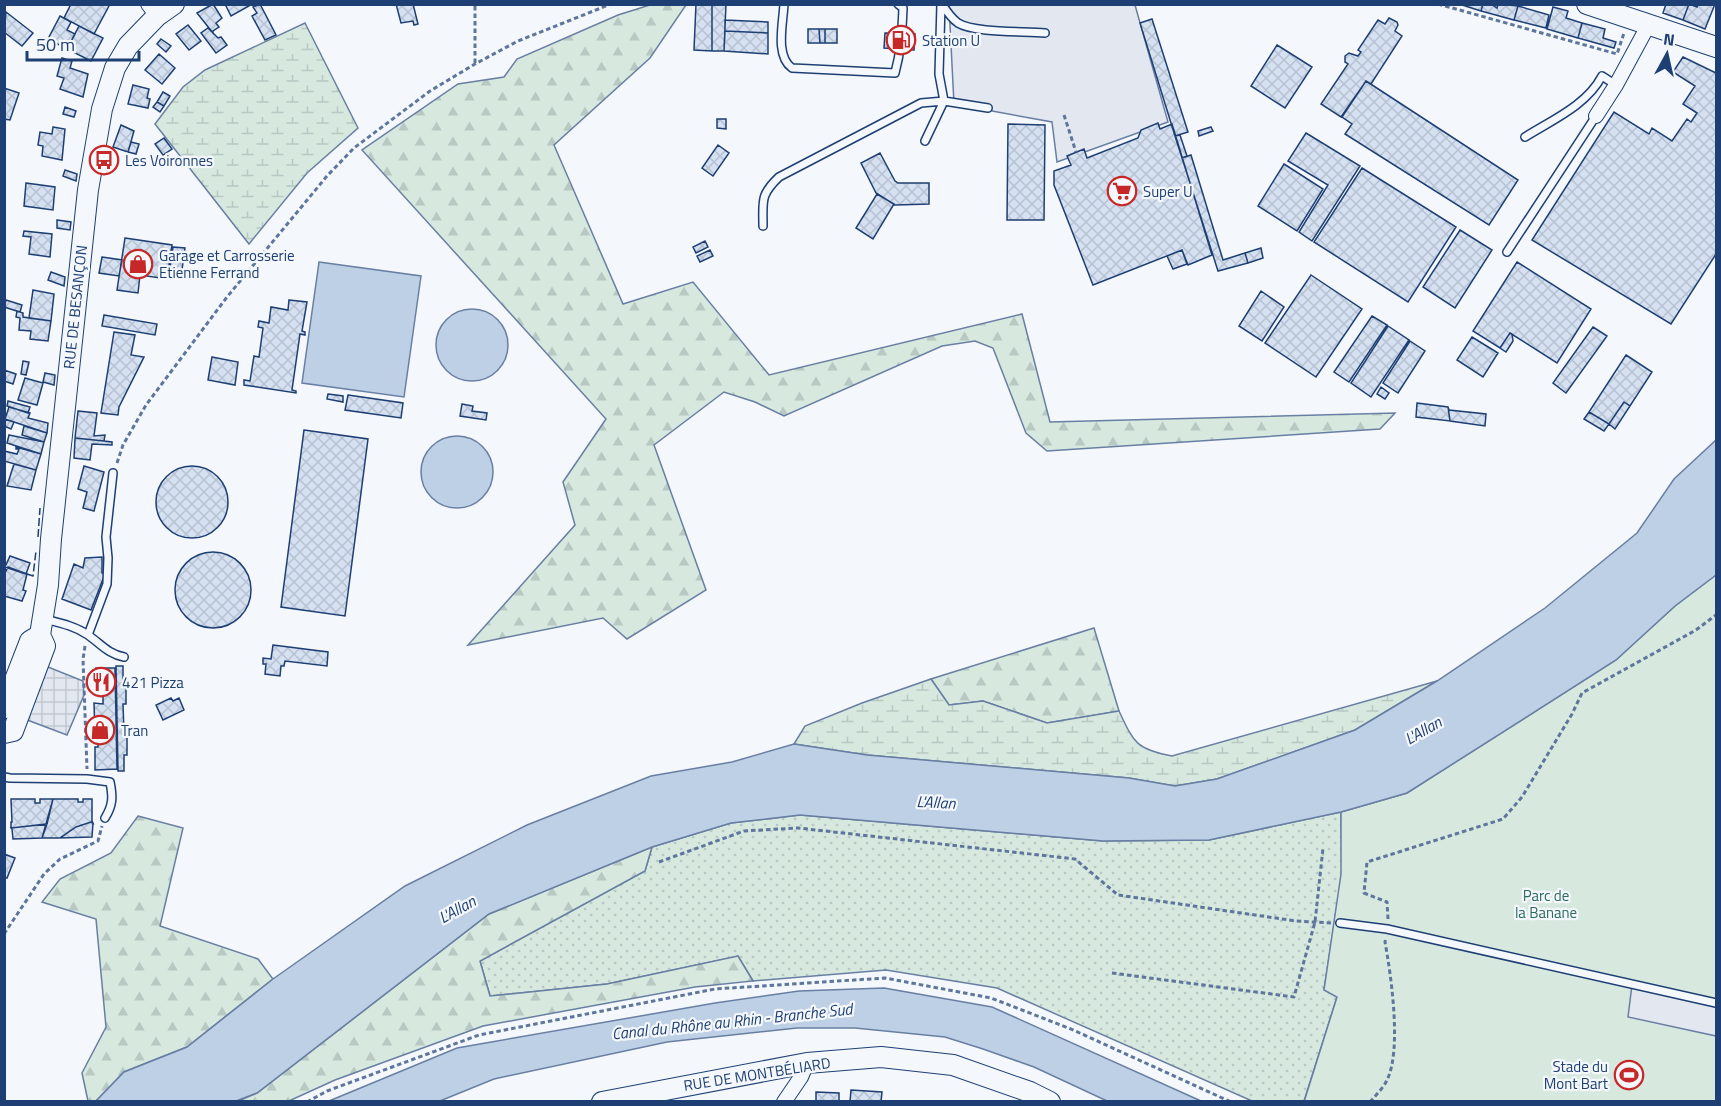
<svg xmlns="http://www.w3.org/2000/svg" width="1721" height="1106" viewBox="0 0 1721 1106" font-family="'Titillium Web',sans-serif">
<defs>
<pattern id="grass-dots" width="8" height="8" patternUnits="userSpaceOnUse" patternTransform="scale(1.5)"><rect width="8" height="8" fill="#d7e8df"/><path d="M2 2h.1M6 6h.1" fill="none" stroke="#b8c8c3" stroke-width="1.8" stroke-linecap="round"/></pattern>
<pattern id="forest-firs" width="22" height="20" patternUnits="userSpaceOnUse" patternTransform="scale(1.5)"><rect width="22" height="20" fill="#d7e8df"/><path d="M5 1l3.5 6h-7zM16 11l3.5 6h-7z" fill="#b8c8c3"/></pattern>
<pattern id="wetland-marsh" width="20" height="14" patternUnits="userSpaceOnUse" patternTransform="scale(1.5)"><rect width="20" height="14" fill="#d7e8df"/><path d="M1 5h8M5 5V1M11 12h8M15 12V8" fill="none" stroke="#b8c8c3"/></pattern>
<pattern id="plaza-grid" width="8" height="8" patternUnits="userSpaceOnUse" patternTransform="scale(1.5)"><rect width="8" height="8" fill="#e3e8f0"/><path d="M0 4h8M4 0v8" fill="none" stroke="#c2c8d1"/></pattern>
<pattern id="building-cross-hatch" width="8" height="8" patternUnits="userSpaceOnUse" patternTransform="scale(1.5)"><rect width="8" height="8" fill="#d5e0f0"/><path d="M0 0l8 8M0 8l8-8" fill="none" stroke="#b6c1d1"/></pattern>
</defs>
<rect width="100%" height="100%" fill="#f4f7fb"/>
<path fill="url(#grass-dots)" stroke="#687fa3" stroke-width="1.5" d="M1341,812L1342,874L1324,989L1337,997L1304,1101H1252L997,988L886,970L753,981L738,956L607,984L490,996L480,961L645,871L652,847L731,823L800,815L1103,841L1209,840Z"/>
<path fill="url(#forest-firs)" stroke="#687fa3" stroke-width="1.5" d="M653,4L686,5L650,58L554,145L623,304L693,282L769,375L1022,314L1050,422L1395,413L1380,429L1047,451L1026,433L993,348L975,341L942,346L784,416L755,402L724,392L654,445L706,590L627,639L603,618L468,645L575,525L563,482L606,419L362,150L458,84L504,77L517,59L618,15Z
M1094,628L1119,711L1047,723L983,701L949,705L931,679Z
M138,816L183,828L160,926L258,959L273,979L187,1047L124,1072L96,1101H88L82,1073L106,1027L96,919L42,902L60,879L111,853Z
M652,847L645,871L480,961L490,996L607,984L738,956L753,981L695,987L483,1026L335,1080L289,1101L236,1102L257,1093L489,914Z"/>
<path fill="url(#wetland-marsh)" stroke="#687fa3" stroke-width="1.5" d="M305,23L358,128L307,173L249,244L155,124L183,87L205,70Z
M931,679L949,705L983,701L1047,723L1119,711C1134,743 1136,749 1172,756L1437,681L1355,730L1217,779L1175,786L1129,778L867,755L794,744L805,726L862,703Z"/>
<path fill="#d7e8df" stroke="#687fa3" stroke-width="1.5" d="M1716,575V1101L1304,1102L1337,997L1324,990L1341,874V812L1407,793L1616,660L1675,606Z"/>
<path fill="#e3e8f0" stroke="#687fa3" stroke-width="1.5" d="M949,5H1135L1168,122L1057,162L1052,122L954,104Z
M1632,985L1716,1003V1036L1628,1017Z"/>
<path fill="url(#plaza-grid)" stroke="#687fa3" stroke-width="1.5" d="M43,665L83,681L84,695L67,735L22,718Z"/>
<path fill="#bed0e5" stroke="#687fa3" stroke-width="1.5" d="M319,262L421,276L404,397L302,383Z
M436 345a36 36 0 1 1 72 0a36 36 0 1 1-72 0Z
M421 472a36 36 0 1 1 72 0a36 36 0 1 1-72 0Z
M1716,440V575L1675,606L1616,660L1407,793L1341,812L1209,840L1103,841L800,815L731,823L652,847L489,914L257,1093L236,1101H96L124,1072L187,1047L273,979L405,886L527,825L651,776L732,762L794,744L867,755L1129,778L1175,786L1217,779L1355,730L1437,681L1545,608L1637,533L1674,479Z
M884,988L992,1007L1201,1101H1107L1034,1067L983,1049L945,1037L855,1028H797L667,1042L494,1079L440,1101H329L457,1048L715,1003L799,991Z"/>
<path fill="url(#building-cross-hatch)" stroke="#1d3f73" stroke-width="1.5" d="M71,4H110L94,34L64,18Z
M213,4L222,18L216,23L219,27L213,31V33L197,13Z
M225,4H248L249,6L231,16Z
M260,4L276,35L265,40L252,16L257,13L253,7Z
M396,4H413L418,24L414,25L413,21L401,23Z
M696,4H712V51L694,50Z
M712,4H726L724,51H712Z
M1459,4H1483L1481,11Z
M1483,4H1491L1497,8L1498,4L1518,6L1514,20L1481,11Z
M1666,4H1689L1683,20L1663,13Z
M1689,4L1697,7L1698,4H1715L1705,29L1683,20Z
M1518,6L1549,15L1546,28L1514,20Z
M1553,7L1568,11L1566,18L1582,23L1578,38L1547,29Z
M6,12L33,33L22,46L4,32Z
M60,16L71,22L67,30L75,34L67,49L48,39Z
M1389,18L1397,22L1398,25L1395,31L1402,36L1371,84L1366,81L1341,117L1321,104L1348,64L1345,62V56L1349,53L1358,56L1361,52L1358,50L1378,20L1385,24Z
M1152,19L1188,132L1175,136L1140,23Z
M725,20L768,22V33L725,31Z
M1582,23L1605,29L1603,38L1616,42L1614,48L1578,38Z
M188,25L201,41L189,50L176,34Z
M79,26L103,38L91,61L67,49Z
M208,28L218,38L221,37L227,45L216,53L201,33Z
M808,29H819L820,43H808Z
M819,29H825V43H820Z
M825,29H837V43H825Z
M725,31L768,33V54L724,51Z
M885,33L915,34L914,50L884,48Z
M161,39L171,46L166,52L157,44Z
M1277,45L1312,67L1285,108L1251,86Z
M159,54L175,68L162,84L145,70Z
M1683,57L1716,73V254L1671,324L1532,240L1614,112L1649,134L1652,128L1672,141L1687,119L1691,122L1697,113L1683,104L1695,86L1673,72Z
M62,58L72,61L70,68L88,74L83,97L60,89L64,78L57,76Z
M1366,81L1518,180L1489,225L1345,134L1352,124L1342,117Z
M133,85L149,89L147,98L150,99L148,108L128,104Z
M4,88L19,93L10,120L4,119Z
M163,92L170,96L164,106L157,102Z
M157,102L164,106L160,112L153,107Z
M65,107L76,111L74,117L63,114Z
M717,119H726V129L717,128Z
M1158,123L1160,129L1172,124L1212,255L1188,265L1182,250L1093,285L1054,185V171L1071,165L1067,156L1084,149L1087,158L1138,138L1141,130Z
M1008,124L1045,125L1044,220H1007Z
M121,125L134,131L128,152L113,147Z
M53,127L65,129L62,160L42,156L43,146L38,145L40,132L52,134Z
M1211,127L1213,131L1199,136L1198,131Z
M1306,133L1360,166L1312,241L1299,232L1328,185L1288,161Z
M1180,135L1187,156L1182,158L1175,136Z
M164,138L172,149L163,155L155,144Z
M131,142L139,144L136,154L128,152Z
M718,145L729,153L713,176L702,168Z
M880,153L895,181L898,183H929V204L895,205L876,193L861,163Z
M1191,155L1223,260L1245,253L1248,263L1218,271L1182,158Z
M1284,164L1323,189L1297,231L1258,206Z
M1362,168L1456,227L1408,302L1314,242Z
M65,170L77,174L76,181L63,176Z
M26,183L55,187L53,210L24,206Z
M877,194L894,204L873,239L856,228Z
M57,220L71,222L70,230L57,228Z
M1460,230L1492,250L1455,308L1423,287Z
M24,231L52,234L50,257L29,254L31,237L23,236Z
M125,238L172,245L167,279L140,275L138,293L117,290Z
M705,241L708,247L696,253L693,247Z
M173,247L185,248L181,277L169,275Z
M1261,248L1263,258L1248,263L1245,253Z
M710,250L713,256L700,262L697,256Z
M1182,250L1187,264L1173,269L1167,256Z
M102,257L122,260L119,276L99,273Z
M1517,262L1591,309L1557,363L1510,333L1500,348L1473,331Z
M51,272L65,277L64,286L48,280Z
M1311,275L1362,309L1316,377L1265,343Z
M33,290L54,294L51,321L29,318Z
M1261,291L1284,307L1262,341L1239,326Z
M6,300L22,305L20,312L4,307Z
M289,300L307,302L302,331L305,332V335L300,334L292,390L296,391V393L244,385V380L250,381L254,356L259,357L263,328L258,327L259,321L269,323L271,307L288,310Z
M17,311L23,313V317L51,321L48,341L30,339L31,331L19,330L20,318L16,317Z
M104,315L157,324L155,335L102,326Z
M1372,316L1387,325L1349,382L1334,372Z
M1388,326L1409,340L1371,397L1351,383Z
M1593,327L1607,336L1566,393L1553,383Z
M114,332L135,335L131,355L144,357L119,407L118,415L101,413Z
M1510,333L1512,334L1513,341L1506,352L1500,348Z
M1472,337L1498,353L1483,377L1457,360Z
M1410,341L1425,351L1398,393L1383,383Z
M1626,355L1652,372L1630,406L1624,402L1609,424L1589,412Z
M212,357L238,362L235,385L208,380Z
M23,361L29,362L26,375L21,374Z
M4,370L16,374L13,384L4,381Z
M45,373L55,375L54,385L43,382Z
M25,378L43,383L37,405L18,400Z
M1381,387L1389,393L1385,399L1377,394Z
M328,394L343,396V402L327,399Z
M348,395L403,403L401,418L345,410Z
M8,401L30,407L28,413L7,406Z
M1624,402L1630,406L1615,429L1609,424Z
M1417,403L1448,407L1450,421L1416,417Z
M462,404L473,406L472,411L487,413L486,420L460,416Z
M9,407L30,413L28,418L48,423L47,433L5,419Z
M1448,407L1449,410L1486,414L1485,426L1450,421Z
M78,411L97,413L94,436L105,435L104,441L75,438Z
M1589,412L1609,424L1604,431L1584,419Z
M4,419L14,422L11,429L4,426Z
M24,426L47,433L44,442L22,435Z
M304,430L368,439L345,616L281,607Z
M9,435L44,442L41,454L7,443Z
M75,438L104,441L112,442V445L92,444L90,460L74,458Z
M16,447L41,454L36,470L4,461V451L17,454L19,449H16Z
M14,464L36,470L31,490L7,486Z
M156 502a36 36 0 1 1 72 0a36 36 0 1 1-72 0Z
M84,466L104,472L94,511L83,508L87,492L78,489Z
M175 590a38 38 0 1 1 76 0a38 38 0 1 1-76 0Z
M10,556L30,563L26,574L5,567Z
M102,557V573L105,574L91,610L62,599L74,564L83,568L85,558Z
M8,567L27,574L23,590L26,591L22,601L4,596V575Z
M273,645L328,652L327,666L285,661L284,666H281L280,676L265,674L266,664H263V658L271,659Z
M116,666H123V682H126V704H123L124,733H127V755H124V771H118Z
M96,668H115L117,769L95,770V747H98V742L102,740V734H95L94,703L103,704V696L99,694V690H96Z
M171,698L173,701L179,698L184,710L163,720L156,705Z
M11,799H35V803H40V799H53L47,824L11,828V822H12Z
M53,799H78V802H83V799H92V821L93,823L91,822L76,827L60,838H42Z
M91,822L93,823L92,837L60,838L76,827Z
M47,824L42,838L13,839L12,829L11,828Z
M4,854L15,858L7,878L4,877Z
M851,1090L882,1092L881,1102H850Z
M816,1092L839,1093V1102H816Z"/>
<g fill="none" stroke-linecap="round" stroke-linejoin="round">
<g stroke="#1d3f73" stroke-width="10">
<path id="lane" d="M784,4C783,24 775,56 792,68L895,73C901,51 902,31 903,8L898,4
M942,4C947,12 951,18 958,23C974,33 1024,31 1045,33
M1525,137C1552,120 1587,105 1602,76L1616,85
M925,141L944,101L939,74L941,4
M763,226C763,201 760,195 779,177L921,103L944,101L988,108
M1507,252L1596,116
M44,619C60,623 75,626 88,635C101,644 108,654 124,657
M88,635L107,584L108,558L106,537L113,473
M4,777L10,778L87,779L110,782C113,797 113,805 105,818
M1340,923L1387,929L1716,1003"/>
</g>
<g stroke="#1d3f73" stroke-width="16">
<path id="street" d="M148,4L157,16
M1596,116L1616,85L1649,24
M784,1102L801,1077L807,1063"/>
</g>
<g stroke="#1d3f73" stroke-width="22">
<path id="secondary" d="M1587,4L1716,47
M4,708L30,641L40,635
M4,733L13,731L45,646L40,635L48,585L51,539L88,190L102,109L115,68L128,46L157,16L174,4
M602,1102L807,1063L881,1057L953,1065L1030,1092L1050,1102"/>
</g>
<path stroke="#5e769c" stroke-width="3" stroke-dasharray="4.5 3" stroke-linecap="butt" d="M1438,4L1617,54L1624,33
M475,63V4
M1064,115L1076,152
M117,463L123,445L146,405L227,297L327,176L354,148L430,91L475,64L518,41L611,4
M85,646L83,659L87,769
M659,862L744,831L798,828L1075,859L1118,895L1296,921L1331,923
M1388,919L1387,902L1364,893L1367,862L1503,819L1522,797L1572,714L1582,693L1696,630L1716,615
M4,934L44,874L60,859L98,841L102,826
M1112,973L1294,997L1315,922L1323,848
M307,1102L327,1091L479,1035L715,989L885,978L991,998L1071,1029L1231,1102
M1370,1102C1376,1095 1384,1087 1387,1080C1402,1050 1391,975 1385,942L1386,937"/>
<use href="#lane" stroke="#f4f7fb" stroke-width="7"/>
<use href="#street" stroke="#f4f7fb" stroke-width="14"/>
<use href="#secondary" stroke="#f4f7fb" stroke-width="20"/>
<path stroke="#1d3f73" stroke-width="1.5" stroke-dasharray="8 3" stroke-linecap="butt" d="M38,537L40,508
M27,574L33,576L36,551"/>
</g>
<defs>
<g id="fuel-ring" transform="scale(1.5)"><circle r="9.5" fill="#f4f7fb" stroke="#c62828" stroke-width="1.5"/><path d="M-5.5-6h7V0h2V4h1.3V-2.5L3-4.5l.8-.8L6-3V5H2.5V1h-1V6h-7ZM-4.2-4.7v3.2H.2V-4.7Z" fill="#c62828"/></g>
<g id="bus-ring" transform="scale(1.5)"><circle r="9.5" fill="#f4f7fb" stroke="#c62828" stroke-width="1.5"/><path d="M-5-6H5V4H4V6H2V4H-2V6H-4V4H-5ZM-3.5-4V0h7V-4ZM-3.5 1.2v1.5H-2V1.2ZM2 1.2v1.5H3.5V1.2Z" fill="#c62828"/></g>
<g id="supermarket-ring" transform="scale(1.5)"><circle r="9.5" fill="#f4f7fb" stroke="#c62828" stroke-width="1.5"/><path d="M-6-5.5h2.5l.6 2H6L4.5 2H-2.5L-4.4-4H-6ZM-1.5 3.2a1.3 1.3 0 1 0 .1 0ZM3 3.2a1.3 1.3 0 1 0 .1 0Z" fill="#c62828"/></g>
<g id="shop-ring" transform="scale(1.5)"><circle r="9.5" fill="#f4f7fb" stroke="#c62828" stroke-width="1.5"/><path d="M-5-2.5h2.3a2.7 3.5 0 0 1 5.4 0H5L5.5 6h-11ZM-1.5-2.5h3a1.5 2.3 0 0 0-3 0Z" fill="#c62828"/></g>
<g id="restaurant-ring" transform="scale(1.5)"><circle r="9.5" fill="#f4f7fb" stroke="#c62828" stroke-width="1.5"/><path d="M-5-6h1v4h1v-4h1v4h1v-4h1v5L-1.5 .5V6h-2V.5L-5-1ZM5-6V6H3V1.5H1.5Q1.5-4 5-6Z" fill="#c62828"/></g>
<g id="stadium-ring" transform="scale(1.5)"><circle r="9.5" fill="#f4f7fb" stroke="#c62828" stroke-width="1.5"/><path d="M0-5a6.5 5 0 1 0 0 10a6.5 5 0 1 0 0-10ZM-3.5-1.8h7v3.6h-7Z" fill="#c62828"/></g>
</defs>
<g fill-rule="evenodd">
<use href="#fuel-ring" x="901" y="40"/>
<use href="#bus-ring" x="104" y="160"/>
<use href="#supermarket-ring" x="1122" y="191"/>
<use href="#shop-ring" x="138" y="264"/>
<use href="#restaurant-ring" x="101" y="682"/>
<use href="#shop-ring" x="100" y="730"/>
<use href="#stadium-ring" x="1629" y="1075"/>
</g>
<g text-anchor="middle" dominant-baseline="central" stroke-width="4.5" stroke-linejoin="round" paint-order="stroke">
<g font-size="15" fill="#1d3f73" stroke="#f4f7fb" text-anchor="start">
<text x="922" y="40">Station U</text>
<text x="125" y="160">Les Voironnes</text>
<text x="1143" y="191">Super U</text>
<text x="159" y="255">Garage et Carrosserie<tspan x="159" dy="17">Etienne Ferrand</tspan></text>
<text x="122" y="682">421 Pizza</text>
<text x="121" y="730">Tran</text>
<text x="1608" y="1066" text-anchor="end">Stade du<tspan x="1608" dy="17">Mont Bart</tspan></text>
</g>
<g font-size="15" fill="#1d3f73" stroke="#f4f7fb">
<text transform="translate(75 307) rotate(-84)">RUE DE BESANÇON</text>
<text transform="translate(757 1074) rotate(-9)">RUE DE MONTBÉLIARD</text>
</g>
<g font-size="15" fill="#2c6c60" stroke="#f4f7fb">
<text x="1546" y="895">Parc de<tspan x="1546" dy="17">la Banane</tspan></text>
</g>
<g font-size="16" font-style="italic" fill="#1d3f73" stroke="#f4f7fb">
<text transform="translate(1423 730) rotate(-30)">L'Allan</text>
<text transform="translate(936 802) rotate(3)">L'Allan</text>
<text transform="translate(457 909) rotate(-29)">L'Allan</text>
<text transform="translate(732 1021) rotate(-6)">Canal du Rhône au Rhin - Branche Sud</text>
</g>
</g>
<rect width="1721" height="1106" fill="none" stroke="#1d3f73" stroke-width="12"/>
<g transform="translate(1667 54) rotate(8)" stroke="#f4f7fb" stroke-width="4.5" paint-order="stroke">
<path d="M0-4.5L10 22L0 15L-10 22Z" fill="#1d3f73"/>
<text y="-9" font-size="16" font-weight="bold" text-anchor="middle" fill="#1d3f73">N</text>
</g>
<path d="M27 51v9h112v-9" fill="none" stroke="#1d3f73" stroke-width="3"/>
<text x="36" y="51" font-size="18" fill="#1d3f73" stroke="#f4f7fb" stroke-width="4.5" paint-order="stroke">50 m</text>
</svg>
